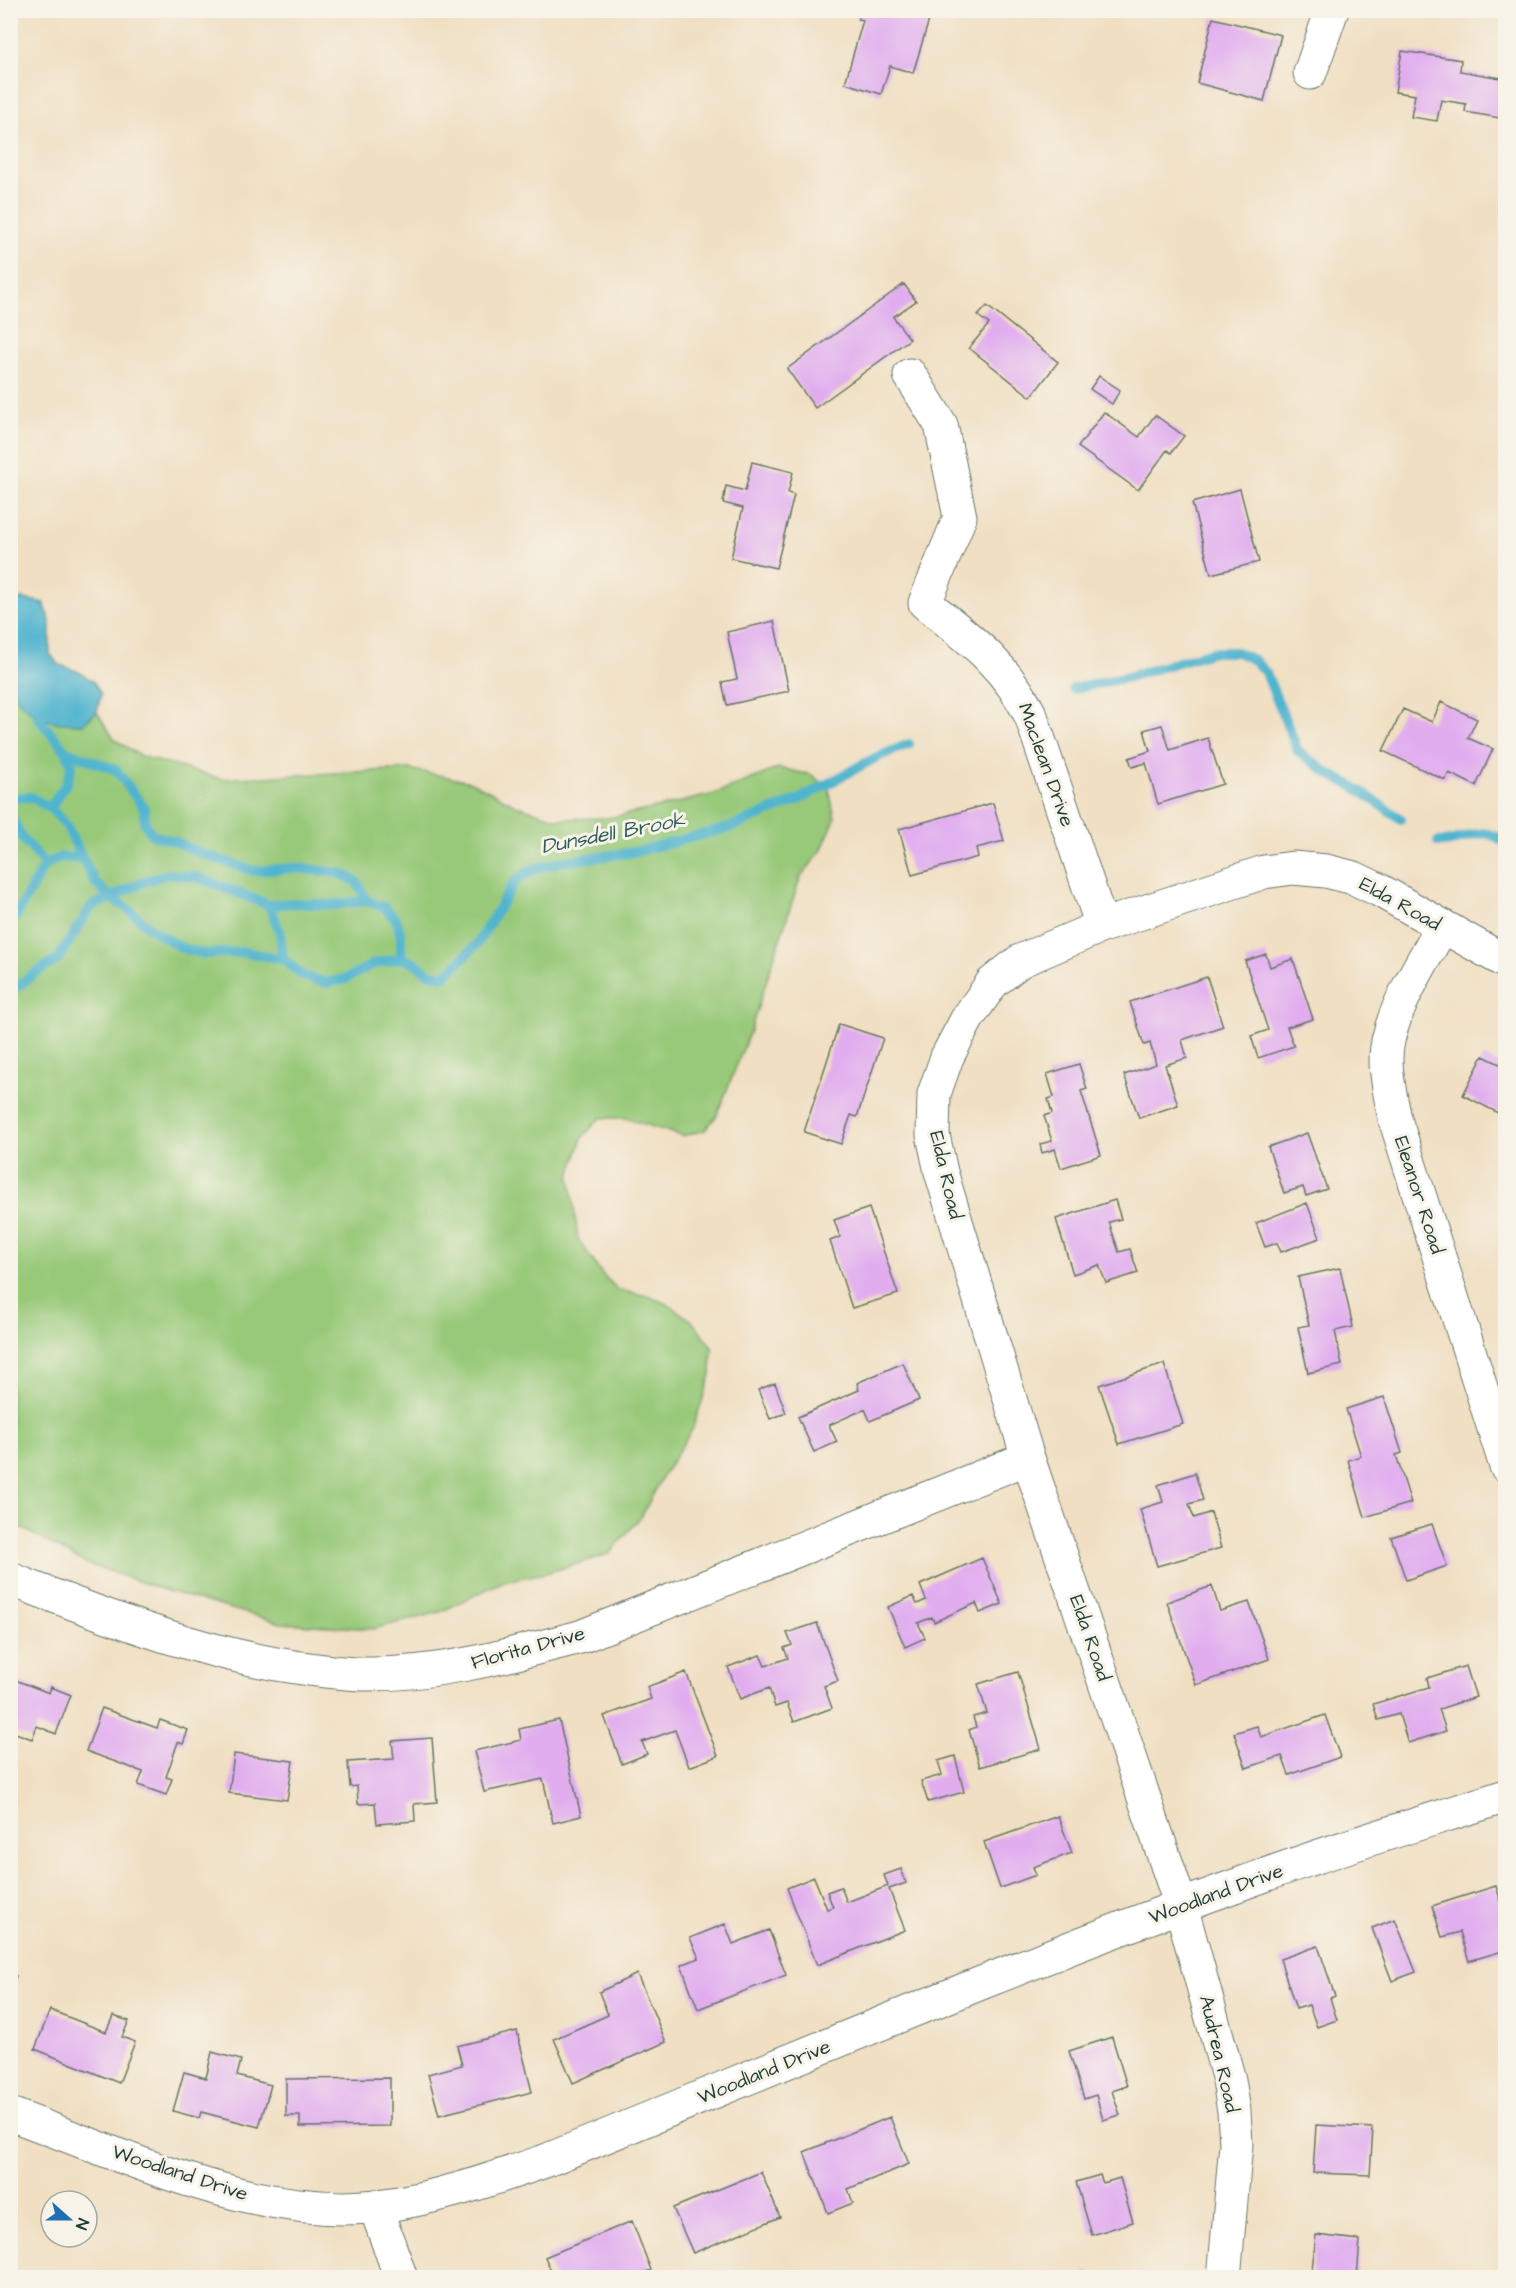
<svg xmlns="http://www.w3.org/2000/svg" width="1516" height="2288" viewBox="0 0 1516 2288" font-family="'Architects Daughter',sans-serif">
<rect width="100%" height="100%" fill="#f7f3e8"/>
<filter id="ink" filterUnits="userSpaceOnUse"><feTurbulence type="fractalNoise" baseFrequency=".0167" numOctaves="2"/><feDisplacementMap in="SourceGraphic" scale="12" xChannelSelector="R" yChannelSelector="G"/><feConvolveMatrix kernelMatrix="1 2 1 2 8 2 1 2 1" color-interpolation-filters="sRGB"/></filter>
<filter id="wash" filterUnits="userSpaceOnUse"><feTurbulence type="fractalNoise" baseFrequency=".008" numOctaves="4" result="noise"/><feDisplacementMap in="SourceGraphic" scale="24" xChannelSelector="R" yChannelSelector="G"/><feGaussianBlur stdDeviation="1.35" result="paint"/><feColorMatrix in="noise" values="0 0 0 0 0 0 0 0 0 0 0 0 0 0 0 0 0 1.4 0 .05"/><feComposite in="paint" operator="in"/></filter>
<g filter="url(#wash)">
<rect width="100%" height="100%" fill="#f0dfc2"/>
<path fill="#98c979" stroke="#5c8356" stroke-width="1.5" d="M10,683L19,701L83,724L97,712L114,739L140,756L222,779L409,769L471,782L518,806L558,819L608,818L661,807L714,794L779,768L812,775L829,789L835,819L821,851L800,878L750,1031L717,1115L705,1130L682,1136L625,1118H600L582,1138L570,1176L578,1239L602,1274L618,1290L648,1296L667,1304L691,1320L712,1347L711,1375L692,1430L665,1472L641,1517L609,1554L550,1572L504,1581L440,1612L373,1629L281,1623L164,1590L85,1563L11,1522Z"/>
<path fill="#50b4ce" stroke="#387881" stroke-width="1.5" d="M11,599H23L44,603L50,620V654L58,664L79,672L94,682L101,694L97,712L83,724L60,723L38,718L19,701L11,683Z"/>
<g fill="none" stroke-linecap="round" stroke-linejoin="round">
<path stroke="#50b4ce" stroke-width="10" d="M1073,689L1128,677L1212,652H1237L1254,660L1266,673L1298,751L1329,774L1353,786L1401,819
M38,718L66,751L72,766L67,782L50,808
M66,751L116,770L144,808L145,823L152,835L174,841L200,853L253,871L296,868L340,873L357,882L367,901
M10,798L31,797L50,808L66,825L95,883L111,898L128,909L151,929L182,948L204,954L244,952L283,959L303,976L326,983L346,979L373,964L401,958L415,963L430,974L445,976L477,944L515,881L534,869L560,862L635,852L728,828L798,800L875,758L909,744
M10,815L22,838L45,864
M1438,842C1462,845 1481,820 1506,844
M269,905L280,932L283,959
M10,926L45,864L61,857L82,859
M10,992L35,973L57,960L91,907L143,882L167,874L197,877L269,905L295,903L331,905L367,901L384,907L397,921L401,937V958"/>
</g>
<g id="blocks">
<path fill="#e1adef" d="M861,10H932L913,73L890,66L881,94L845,83L863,20L858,19Z
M1213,18L1281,35L1264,101L1197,83Z
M1402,51L1461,60L1460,71L1506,79V119L1465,112L1466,104L1441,100L1437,121L1411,117L1415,95L1395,92Z
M904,284L916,301L893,317L910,339L815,408L787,369Z
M987,306L1058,362L1031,397L969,348L989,324L978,316Z
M1099,376L1120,390L1112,404L1090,389Z
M1104,412L1139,437L1155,415L1184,436L1171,453L1167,450L1138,490L1078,447Z
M752,462L793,472L788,493L794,495L776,568L731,558L743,508L723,503L726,486L745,491Z
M1240,489L1259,562L1211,574L1192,503Z
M774,621L789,691L727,705L722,682L737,679L727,632Z
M1441,702L1477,719L1468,738L1493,749L1476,786L1449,773L1445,780L1383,751L1403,709L1432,722Z
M1162,725L1170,750L1208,738L1223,784L1158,804L1146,763L1132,767L1129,758L1150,751L1144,730Z
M993,803L1004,841L976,848L978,857L912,875L899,829Z
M1266,954L1270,967L1293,959L1313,1019L1287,1027L1294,1046L1258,1058L1251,1036L1268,1030L1245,961Z
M1207,977L1223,1026L1182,1040L1187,1058L1165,1065L1178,1105L1139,1118L1124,1075L1156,1064L1150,1043L1144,1045L1130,1002Z
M839,1024L883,1038L857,1117L851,1115L841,1144L804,1132Z
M1483,1056L1506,1067V1117L1463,1095Z
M1079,1064L1087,1089L1081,1091L1101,1155L1061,1168L1055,1149L1042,1153L1040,1144L1052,1141L1044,1116L1052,1113L1048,1099L1054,1097L1047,1074Z
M1307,1133L1327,1189L1306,1196L1303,1187L1284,1193L1268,1147Z
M1115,1200L1121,1219L1109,1222L1119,1252L1130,1249L1138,1273L1106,1283L1099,1265L1073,1274L1056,1219Z
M1307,1203L1320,1238L1281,1252L1277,1243L1265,1247L1256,1223Z
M869,1208L898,1294L852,1308L830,1241L840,1237L834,1220Z
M1340,1268L1353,1327L1335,1331L1342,1365L1308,1373L1298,1327L1309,1325L1298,1277Z
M903,1363L919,1400L870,1421L865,1409L829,1425L837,1442L814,1452L798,1417L859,1390L857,1383Z
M1164,1364L1183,1424L1119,1444L1099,1385Z
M775,1383L786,1413L770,1419L758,1390Z
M1384,1397L1402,1453L1396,1455L1411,1503L1365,1517L1348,1460L1361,1456L1346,1409Z
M1195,1473L1203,1500L1189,1504L1194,1518L1211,1512L1221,1548L1157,1566L1140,1509L1163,1502L1158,1485Z
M1432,1524L1447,1566L1406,1580L1391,1537Z
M982,1558L1002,1604L980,1613L976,1603L934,1622L932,1617L918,1623L925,1638L905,1647L888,1607L913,1596L917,1604L926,1600L920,1585Z
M1212,1586L1220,1611L1249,1602L1269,1659L1196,1685L1167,1602Z
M817,1623L838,1681L824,1686L832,1708L794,1722L787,1703L775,1707L769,1688L740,1699L728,1667L760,1655L765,1666L788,1658L784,1648L792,1645L787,1633Z
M1466,1666L1476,1697L1439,1709L1446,1731L1408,1743L1399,1714L1378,1720L1373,1704L1429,1687L1427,1678Z
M686,1672L718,1756L689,1767L675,1730L642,1742L647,1754L622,1764L604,1716L651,1699L647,1687Z
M1018,1672L1041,1749L980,1767L969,1730L976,1727L973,1717L987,1713L978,1684Z
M10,1678L49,1693L51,1687L71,1695L56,1734L37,1726L32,1739L10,1731Z
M102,1708L157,1728L160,1720L188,1730L183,1744L178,1742L166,1777L172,1779L166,1795L138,1785L143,1772L86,1751Z
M1325,1715L1340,1757L1289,1775L1282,1756L1246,1768L1234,1733L1257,1726L1261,1737Z
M559,1720L581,1816L553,1823L543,1779L484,1792L474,1751L521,1740L519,1729Z
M432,1738L437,1802L414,1804L415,1821L377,1824L375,1803L358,1804L357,1786L350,1787L348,1762L394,1759L392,1741Z
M234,1754L293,1761L287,1800L229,1793Z
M955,1756L964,1792L928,1802L921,1781L942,1775L938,1761Z
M1058,1816L1072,1853L1033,1867L1036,1875L1000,1888L984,1842Z
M901,1869L906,1883L889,1889L905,1930L817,1965L787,1888L814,1877L827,1909L833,1907L827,1892L841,1887L847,1902L888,1886L884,1875Z
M1496,1886L1506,1918V1950L1469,1961L1460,1932L1442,1937L1432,1906Z
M1395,1919L1416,1972L1392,1981L1372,1928Z
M725,1924L733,1944L769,1930L786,1975L698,2009L681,1965L699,1958L690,1938Z
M1318,1946L1335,1996L1330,1998L1337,2020L1317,2027L1309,2005L1296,2009L1280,1959Z
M10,1974L16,1976L11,1990H10Z
M637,1974L666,2042L573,2083L554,2039L608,2015L599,1992Z
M50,2010L106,2032L113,2016L129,2021L122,2037L135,2042L119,2083L35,2049Z
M517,2031L532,2092L439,2115L428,2074L462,2065L457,2046Z
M1112,2037L1127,2086L1112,2091L1120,2115L1103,2120L1096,2095L1084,2099L1069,2051Z
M212,2052L241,2060L237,2076L271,2085L259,2127L201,2112L199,2118L173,2111L184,2072L206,2078Z
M390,2078V2126L300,2127V2116H286V2079Z
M890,2117L909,2164L848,2189L853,2203L828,2213L804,2152Z
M1316,2125L1373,2128L1370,2175L1313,2173Z
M761,2172L780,2217L693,2253L673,2208Z
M1100,2175L1103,2183L1120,2178L1133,2222L1092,2235L1076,2182Z
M632,2221L651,2270L631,2278H554L545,2257Z
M1316,2235L1360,2240L1357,2278H1311Z
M1085,2272L1100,2277V2278H1083Z"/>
</g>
</g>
<g filter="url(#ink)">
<use href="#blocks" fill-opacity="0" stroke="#687666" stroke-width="1.5"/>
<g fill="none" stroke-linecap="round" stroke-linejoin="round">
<g stroke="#687666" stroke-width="35">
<path id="minor" d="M1310,73L1332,10
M910,375L941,425L960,517L925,603C969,638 1006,665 1031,716L1102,926
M1442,927C1422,963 1386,1018 1386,1059C1386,1079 1391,1099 1395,1119L1506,1466
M10,1579C106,1616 200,1654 302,1668C323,1671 344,1674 365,1674C439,1675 510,1655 580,1637L1028,1458
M10,2114C123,2155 256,2220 378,2206C436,2199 490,2180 545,2161C784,2064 1022,1962 1265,1875C1344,1846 1425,1822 1506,1796
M375,2206L401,2278
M1224,2278L1236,2144L1234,2111L1229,2080L1181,1906L1028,1458L941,1172L933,1135L934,1094L947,1057L967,1019L992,983L1020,961L1102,926L1264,872L1293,868L1326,871L1354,878L1379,890L1506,962"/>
</g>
<use href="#minor" stroke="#fff" stroke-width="33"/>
</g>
</g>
<g text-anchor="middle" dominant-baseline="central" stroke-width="6" stroke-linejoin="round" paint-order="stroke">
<g font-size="20" fill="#1f3d34" stroke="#f7f3e8">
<text transform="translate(1046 765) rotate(70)">Maclean Drive</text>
<text transform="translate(1400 904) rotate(29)">Elda Road</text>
<text transform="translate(946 1175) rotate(77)">Elda Road</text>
<text transform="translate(1419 1195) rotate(72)">Eleanor Road</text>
<text transform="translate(1090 1638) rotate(71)">Elda Road</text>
<text transform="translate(528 1648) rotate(-15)">Florita Drive</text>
<text transform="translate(1216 1894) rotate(-20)">Woodland Drive</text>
<text transform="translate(1219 2054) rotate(77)">Audrea Road</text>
<text transform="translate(764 2072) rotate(-22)">Woodland Drive</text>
<text transform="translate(180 2173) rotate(18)">Woodland Drive</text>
</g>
<g font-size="21" font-style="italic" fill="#2b5b5a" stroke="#f7f3e8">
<text transform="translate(613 833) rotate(-11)">Dunsdell Brook</text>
</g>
</g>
<rect width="1516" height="2288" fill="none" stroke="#f7f3e8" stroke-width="36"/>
<g transform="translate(69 2219) rotate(111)"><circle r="28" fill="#f7f3e8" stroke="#a1aaa0" stroke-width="1.5"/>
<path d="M0-4.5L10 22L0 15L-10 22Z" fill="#1f6fb2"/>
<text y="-9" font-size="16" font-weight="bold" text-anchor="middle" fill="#1f3d34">N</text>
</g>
</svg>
